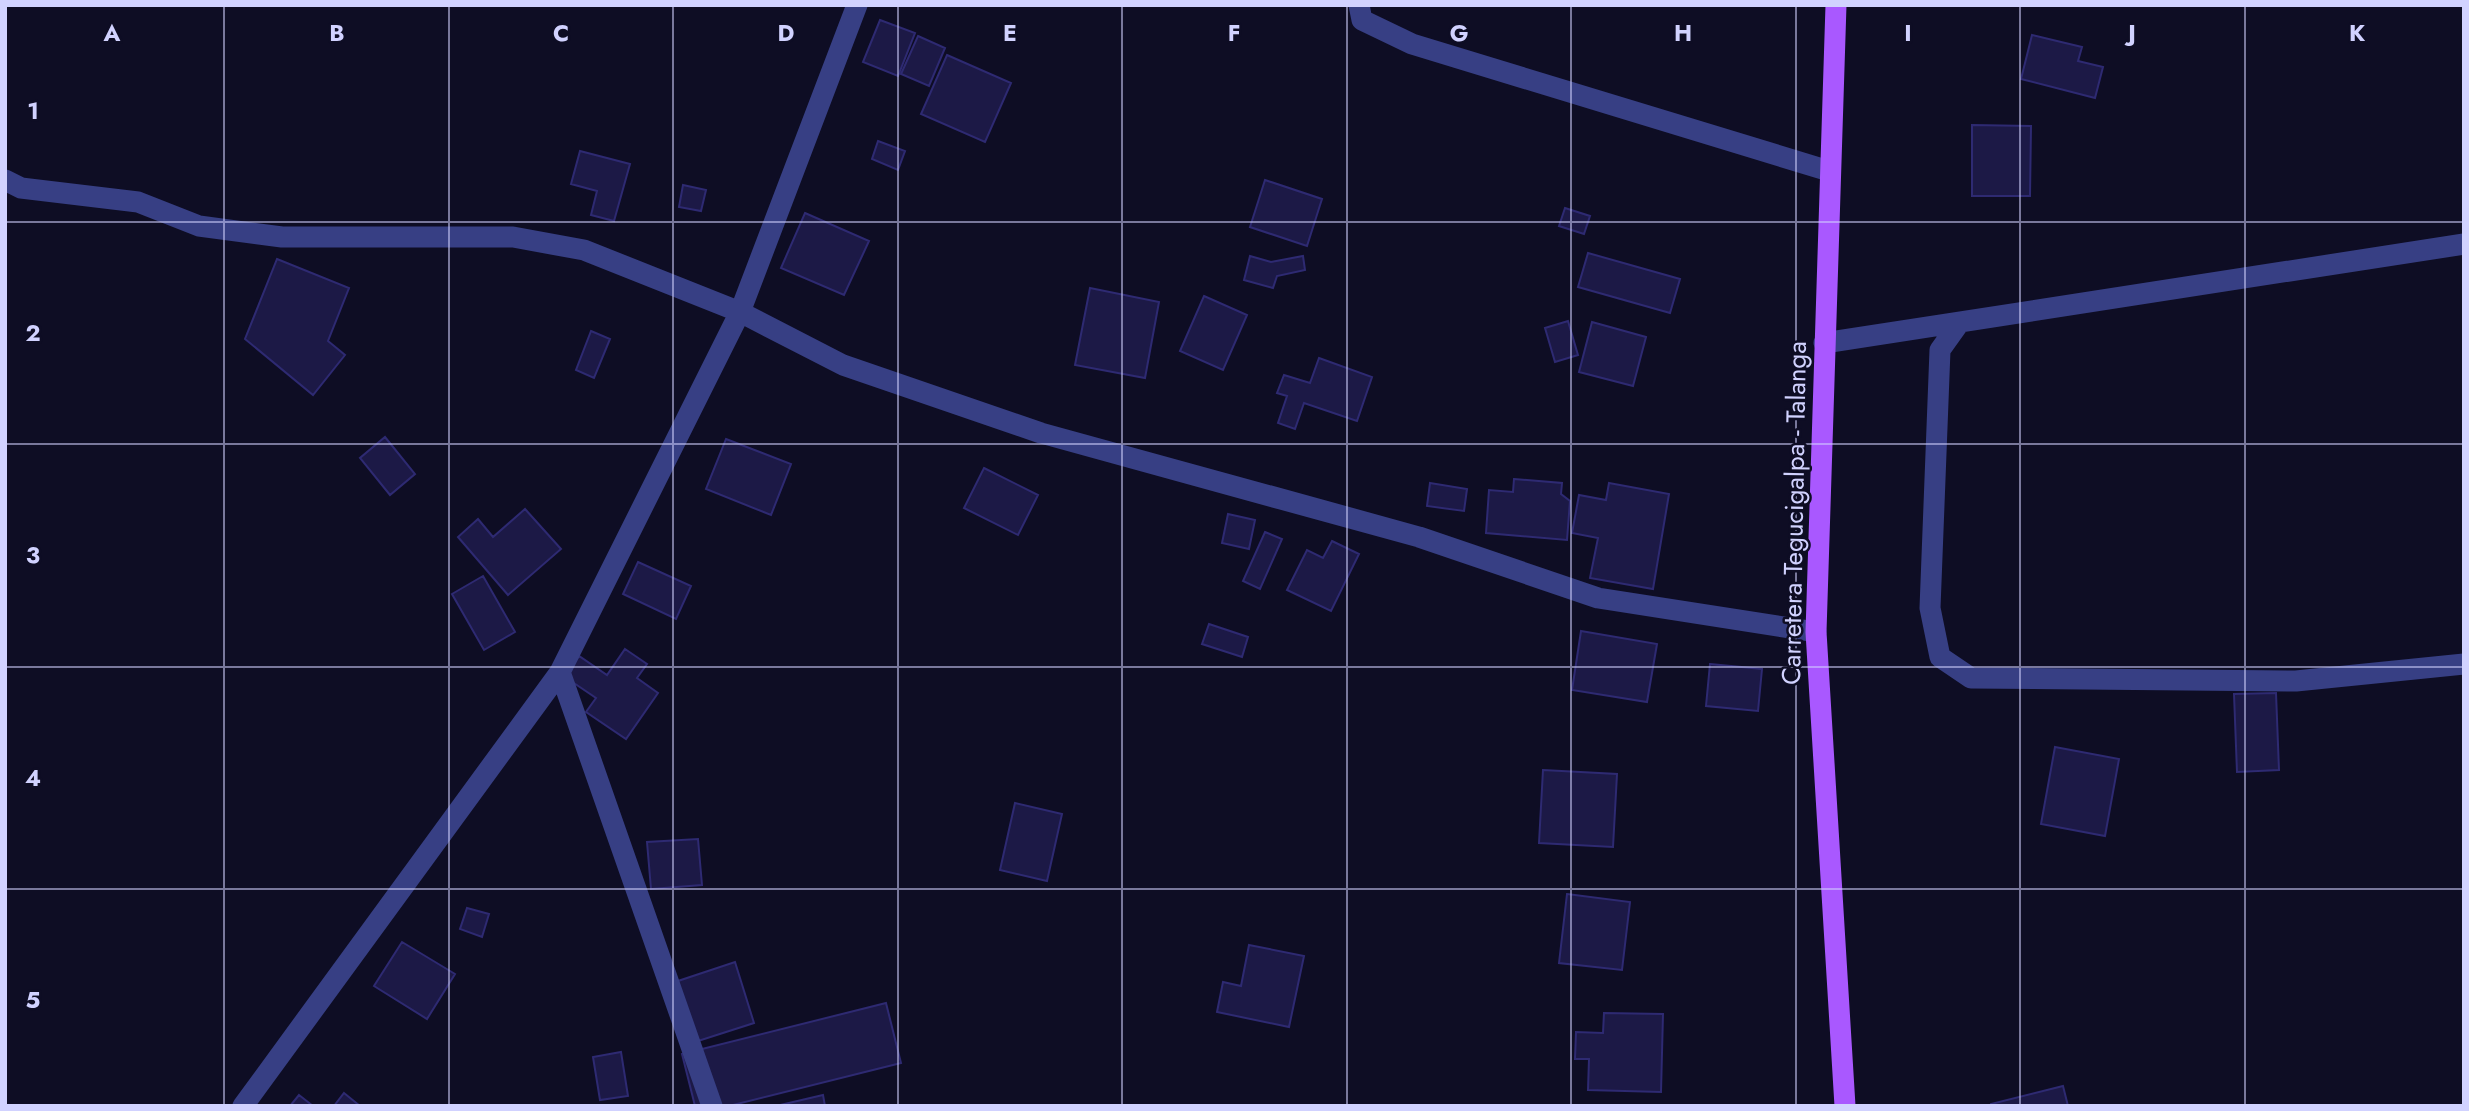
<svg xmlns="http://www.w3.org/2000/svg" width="2469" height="1111" viewBox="0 0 2469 1111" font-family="Jost,sans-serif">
<rect width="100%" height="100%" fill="#0e0d24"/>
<path fill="#1c1946" stroke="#2e2a72" stroke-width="2" d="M880,20L915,33L898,76L863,62Z
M2032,35L2082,47L2078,61L2103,67L2095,98L2021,79Z
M918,36L945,48L929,86L901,74Z
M947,55L1011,83L985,142L921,114Z
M1972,125L2031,126L2030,196H1972Z
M878,141L905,151L898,170L872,159Z
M580,151L630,164L614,221L591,215L597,191L571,184Z
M1265,180L1322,199L1307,246L1250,227Z
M683,185L706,190L701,211L679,207Z
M1565,208L1590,216L1584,234L1559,226Z
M805,213L869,241L844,295L781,268Z
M1588,253L1680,279L1670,313L1578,287Z
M1250,256L1271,262L1303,256L1305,270L1277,276L1273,288L1244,280Z
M277,259L349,288L328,341L345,355L313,395L245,339Z
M1090,288L1159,302L1145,378L1075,365Z
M1204,296L1247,315L1223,370L1180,351Z
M1568,321L1578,355L1555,362L1545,328Z
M1592,322L1646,337L1633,386L1579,372Z
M591,331L610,339L594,378L576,370Z
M1319,358L1372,377L1357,421L1304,403L1295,429L1278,423L1287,396L1277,393L1284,375L1310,383Z
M385,437L415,474L390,495L360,458Z
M726,439L791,464L771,515L706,489Z
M984,468L1038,495L1018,535L964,508Z
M1514,479L1562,483L1561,494L1570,501L1567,540L1486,533L1489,490L1513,492Z
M1430,483L1467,489L1464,511L1427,506Z
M1609,483L1669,494L1653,589L1590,578L1598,538L1572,533L1579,495L1606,500Z
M525,509L561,549L508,595L458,537L478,519L493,537Z
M1228,514L1255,520L1249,549L1222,543Z
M1265,532L1282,539L1260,589L1243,581Z
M1332,541L1359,554L1331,611L1287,590L1307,550L1323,558Z
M638,562L691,586L676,619L623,594Z
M483,576L515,632L484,650L452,594Z
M1209,624L1248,637L1242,657L1202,644Z
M1581,631L1657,644L1647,702L1572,690Z
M625,649L647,664L637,678L658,693L626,739L586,712L596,698L565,677L579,656L607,675Z
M1710,664L1762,669L1758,711L1706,706Z
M2276,693L2279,770L2237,772L2234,694Z
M2055,747L2119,759L2105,836L2041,824Z
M1543,770L1617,774L1613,847L1539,843Z
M1015,803L1062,814L1047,881L1000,870Z
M698,839L702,885L651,889L647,842Z
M1567,894L1630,902L1622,970L1559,963Z
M467,908L489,914L482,937L460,929Z
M402,942L455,974L427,1019L374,986Z
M1249,945L1304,956L1289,1027L1217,1012L1223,982L1241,986Z
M735,962L754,1023L695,1042L675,982Z
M886,1003L901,1063L729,1106H695L682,1054Z
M1604,1013L1663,1014L1661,1092L1588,1090L1589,1059H1575L1576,1032L1603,1033Z
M621,1052L628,1096L600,1100L593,1057Z
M2063,1086L2068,1106H1991V1104Z
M344,1093L360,1106H334Z
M299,1095L313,1106H290Z
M823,1095L825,1106H776Z"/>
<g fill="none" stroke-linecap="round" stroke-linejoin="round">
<path stroke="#373f84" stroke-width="21" d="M1359,5L1362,20L1412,44L1829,171
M5,180L21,188L138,202L199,226L282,237H513L584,250L740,312L843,365L1041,433L1419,537L1598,598L1816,632
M1960,322L1940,350L1930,608L1940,657L1971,678L2296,681L2464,664
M1824,343L2464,244
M560,672L712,1106
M243,1106L560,672L740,312L857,5"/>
<path stroke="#a958ff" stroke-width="21" d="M1836,5L1816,632L1845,1106"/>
</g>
<path fill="none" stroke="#d1d2ff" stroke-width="2" stroke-opacity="0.55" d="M224,5V1106M449,5V1106M673,5V1106M898,5V1106M1122,5V1106M1347,5V1106M1571,5V1106M1796,5V1106M2020,5V1106M2245,5V1106M5,222H2464M5,444H2464M5,667H2464M5,889H2464"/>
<g text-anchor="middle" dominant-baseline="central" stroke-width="5" stroke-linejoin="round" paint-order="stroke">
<g font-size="26" fill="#d1d2ff" stroke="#0e0d24">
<text transform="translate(1794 513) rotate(-89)">Carretera Tegucigalpa - Talanga</text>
</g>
</g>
<g font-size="23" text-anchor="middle" font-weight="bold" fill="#d1d2ff" stroke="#0e0d24" stroke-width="5" stroke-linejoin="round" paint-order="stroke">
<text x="112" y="41">A</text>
<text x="337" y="41">B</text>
<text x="561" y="41">C</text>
<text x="786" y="41">D</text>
<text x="1010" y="41">E</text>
<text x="1234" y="41">F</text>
<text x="1459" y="41">G</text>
<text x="1683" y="41">H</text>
<text x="1908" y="41">I</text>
<text x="2132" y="41">J</text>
<text x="2357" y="41">K</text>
<text x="33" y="119">1</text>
<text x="33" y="341">2</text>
<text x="33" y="563">3</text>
<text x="33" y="786">4</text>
<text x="33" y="1008">5</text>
</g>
<rect width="2469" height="1111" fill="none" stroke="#d1d2ff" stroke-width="14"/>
</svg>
